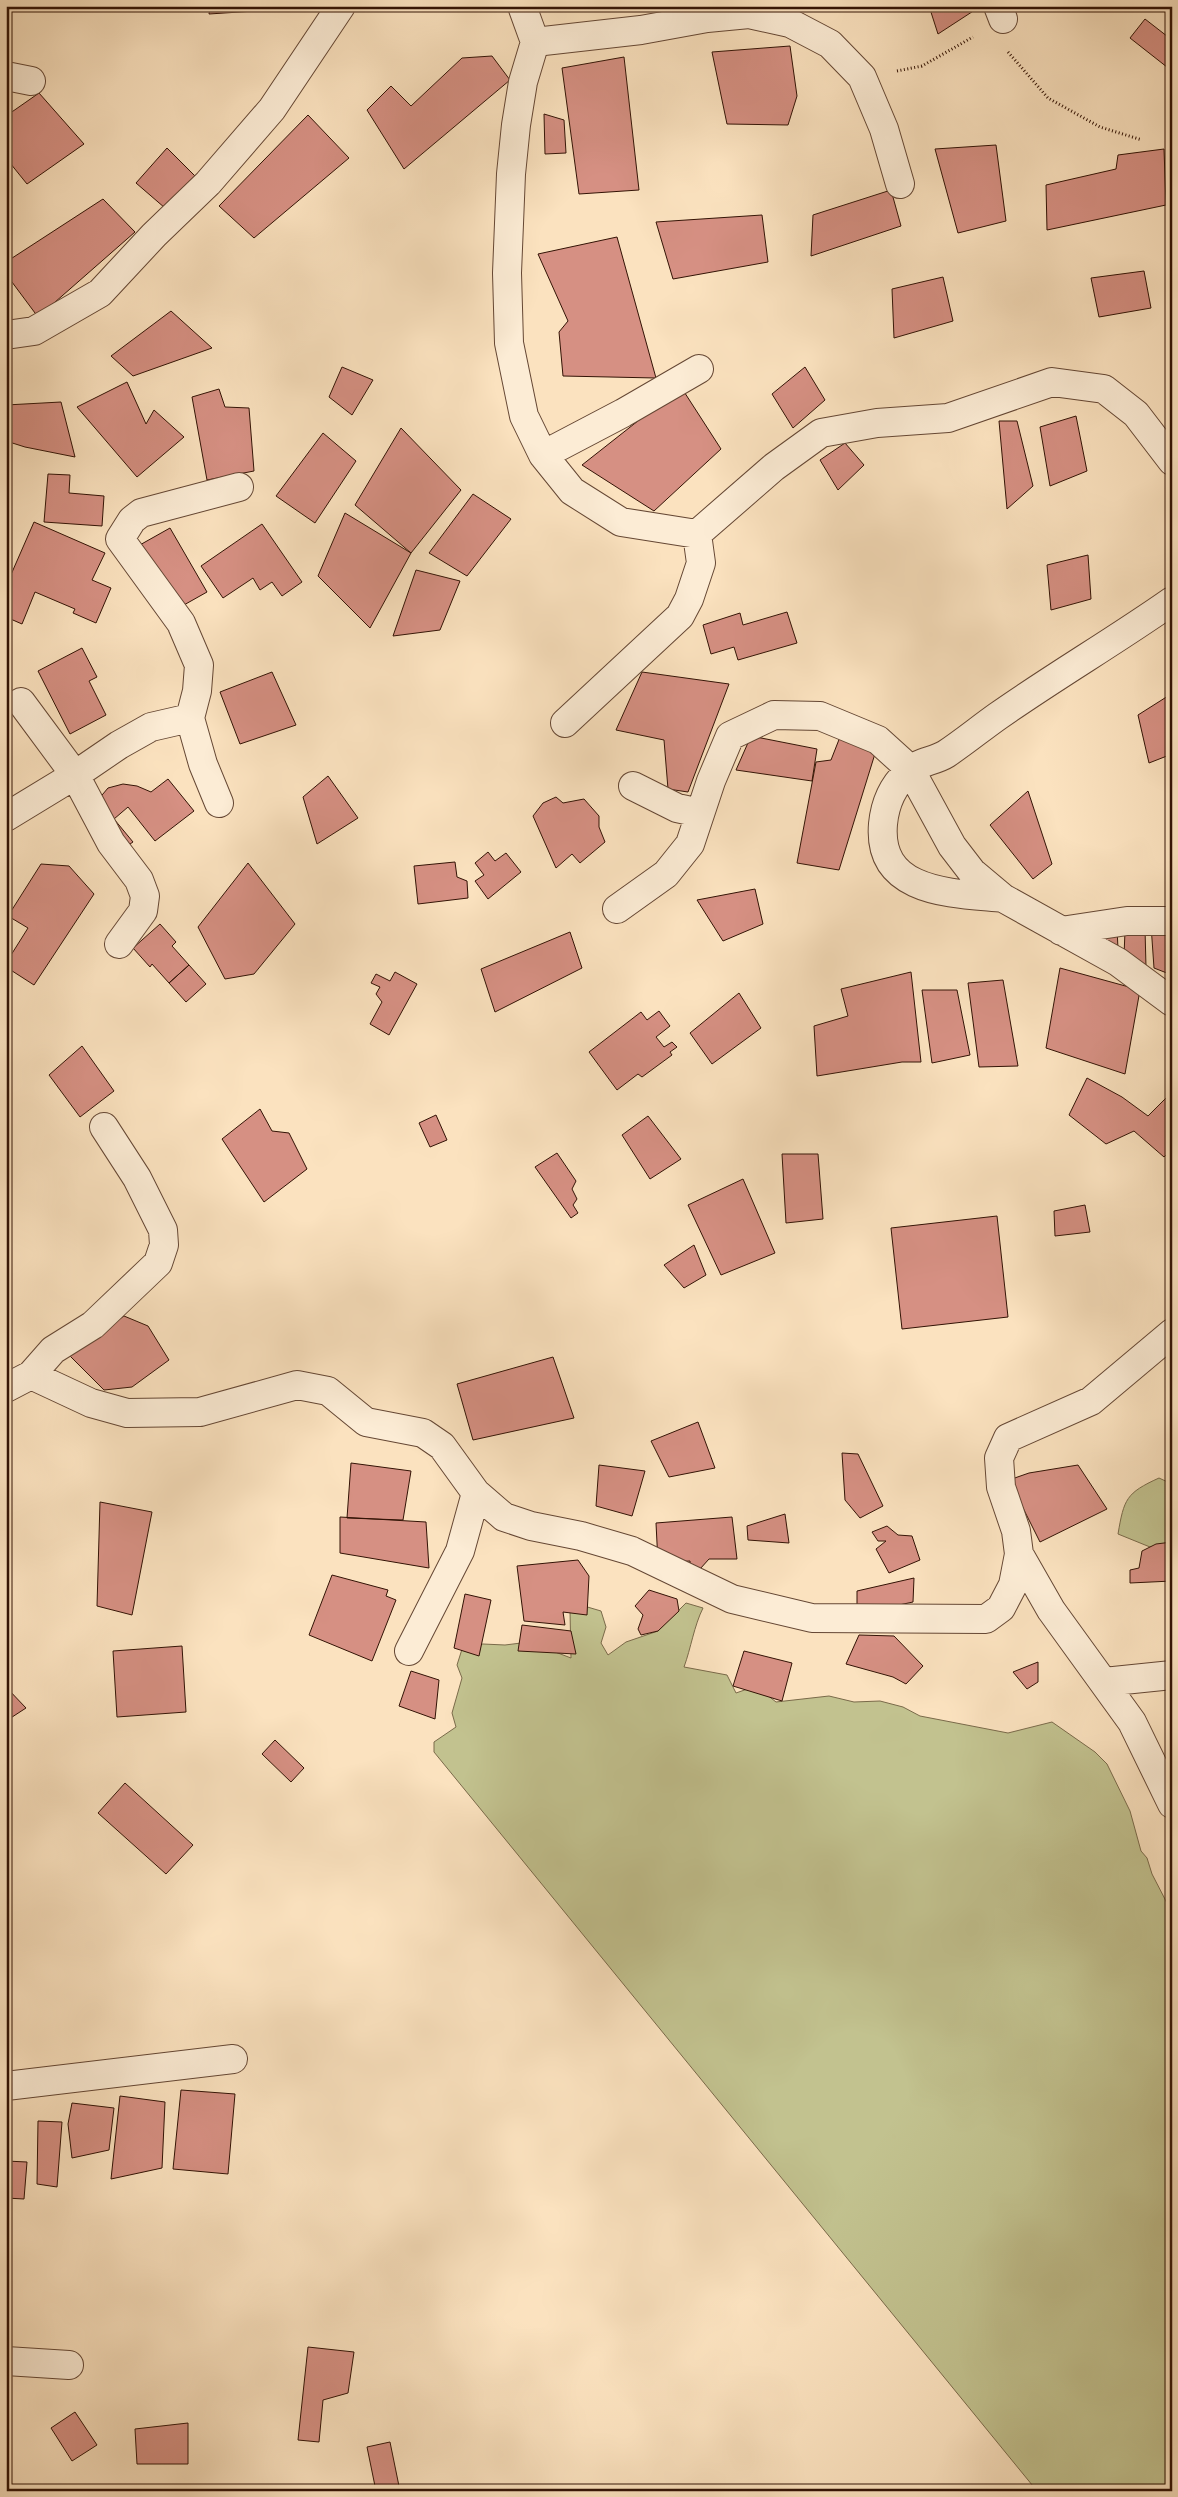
<svg xmlns="http://www.w3.org/2000/svg" width="1178" height="2497" viewBox="0 0 1178 2497" font-family="Alegreya,serif">
<rect width="100%" height="100%" fill="#fbe2bf"/>
<filter id="stains"><feTurbulence type="fractalNoise" baseFrequency=".004" numOctaves="4"/><feColorMatrix values="0 0 0 0 .2 0 0 0 0 .09 0 0 0 0 .02 0 0 0 .5 -.17"/></filter>
<radialGradient id="worn" r=".72"><stop offset=".6" stop-color="#630" stop-opacity="0"/><stop offset="1" stop-color="#630" stop-opacity=".3"/></radialGradient>
<path fill="#c2c28f" stroke="#7a6a4a" d="M1159,1478L1172,1484V1543L1150,1547L1118,1534C1124,1499 1126,1493 1159,1478Z
M686,1603L703,1608C694,1626 691,1648 684,1667L727,1675L736,1693L756,1686L776,1702L829,1696L854,1702L880,1701L903,1707L920,1716L1008,1733L1052,1722L1095,1752L1107,1764L1130,1811L1141,1851L1147,1858L1152,1874L1168,1905H1172V2491H1037L434,1752V1742L456,1727L452,1713L462,1678L457,1665L463,1646L483,1644L505,1645L529,1642L571,1658L570,1611L584,1606L601,1611L606,1627L601,1643L608,1655L626,1642L658,1631Z"/>
<path fill="#d69083" stroke="#331305" d="M210,6H269L270,10L209,14Z
M929,6H981L938,34Z
M1145,19L1172,40V71L1130,38Z
M790,46L797,96L788,125L727,124L712,52Z
M492,56L510,80L404,169L367,110L391,86L411,106L462,58Z
M624,57L639,190L579,194L562,68Z
M39,93L84,144L27,184L6,158V116Z
M544,114L564,120L566,153L545,154Z
M308,115L349,158L254,238L219,206Z
M996,145L1006,221L958,233L935,149Z
M167,148L197,178L165,208L136,183Z
M1164,149L1166,205L1047,230L1046,185L1116,169L1118,155Z
M891,190L901,226L811,256L813,215Z
M103,199L135,232L38,317L6,274V262Z
M762,215L768,262L673,279L656,222Z
M617,237L656,378L563,376L559,332L568,321L538,254Z
M1144,271L1151,308L1099,317L1091,278Z
M943,277L953,321L894,338L892,289Z
M171,311L212,348L133,376L111,356Z
M342,367L373,380L352,415L329,397Z
M805,367L825,400L793,428L772,394Z
M127,382L146,424L154,410L184,437L137,477L77,407Z
M681,387L721,449L654,511L582,465Z
M219,389L225,407L249,408L254,471L207,480L192,397Z
M61,402L75,457L25,447L6,441V405Z
M1076,416L1087,471L1050,486L1040,427Z
M999,421H1017L1033,486L1007,509Z
M401,428L461,490L411,553L355,505Z
M323,433L356,461L315,523L276,496Z
M845,443L864,465L838,490L820,460Z
M48,474L70,475L69,493L104,496L102,526L44,522Z
M473,494L511,519L467,576L429,553Z
M345,513L411,553L370,628L318,576Z
M34,522L105,553L92,580L111,588L96,623L73,613L75,609L35,592L22,624L6,617V586Z
M262,524L302,582L282,596L272,582L260,590L253,578L223,598L201,566Z
M170,528L207,592L175,610L138,546Z
M1088,555L1091,599L1051,610L1047,565Z
M416,570L460,581L440,630L393,636Z
M787,612L797,643L738,660L734,647L711,654L703,625L740,613L743,625Z
M82,648L97,677L89,681L106,715L70,734L38,671Z
M272,672L296,725L240,744L220,692Z
M642,672L729,684L688,792L668,789L664,740L616,730Z
M1168,696L1172,697V754L1149,763L1138,715Z
M751,736L817,749L812,781L736,770Z
M840,737L878,744L839,870L797,863L816,762L831,760Z
M328,776L358,818L317,844L303,797Z
M168,779L194,811L155,841L128,807L114,819L133,842L127,846L97,801L108,788L123,784L137,786L151,792Z
M1028,791L1052,864L1033,879L990,825Z
M556,797L563,803L584,799L599,816V827L605,842L580,863L572,854L556,868L533,816L543,803Z
M488,852L495,861L506,853L521,872L488,899L475,881L484,875L475,863Z
M455,862L457,877L467,881L468,898L418,904L414,866Z
M248,863L295,924L254,974L225,979L198,927Z
M41,864L69,866L94,894L34,985L6,967V963L28,928L8,916Z
M755,889L763,924L723,941L697,900Z
M160,924L176,942L172,946L189,965L169,983L152,964L150,967L133,948Z
M1151,925L1172,927V975L1154,968Z
M1117,928L1118,949L1098,933Z
M1145,929L1146,967L1124,956L1125,931Z
M570,932L582,968L495,1012L481,969Z
M189,965L206,984L186,1002L169,983Z
M1060,968L1140,990L1125,1074L1046,1048Z
M395,972L417,984L389,1035L370,1024L382,1002L376,994L380,987L371,983L376,974L390,981Z
M911,972L921,1062H902L817,1076L814,1026L848,1016L841,989Z
M1003,980L1018,1066L979,1067L968,983Z
M922,990H957L970,1055L932,1063Z
M739,993L761,1028L712,1064L690,1033Z
M659,1011L670,1026L656,1037L664,1047L672,1042L677,1047L670,1052L672,1055L642,1077L638,1074L617,1090L589,1052L641,1012L647,1020Z
M82,1046L114,1091L80,1117L49,1075Z
M1087,1078L1122,1097L1148,1116L1167,1097L1172,1100V1149L1164,1157L1134,1131L1106,1144L1069,1115Z
M260,1109L272,1131L289,1133L307,1169L264,1202L222,1139Z
M436,1115L447,1140L430,1147L419,1123Z
M648,1116L681,1159L650,1179L622,1135Z
M557,1153L576,1181L572,1189L577,1199L573,1205L578,1213L571,1218L535,1167Z
M782,1154H818L823,1219L786,1223Z
M743,1179L775,1253L721,1275L688,1205Z
M1085,1205L1090,1232L1055,1236L1054,1211Z
M997,1216L1008,1317L902,1329L891,1228Z
M694,1245L706,1275L684,1288L664,1265Z
M124,1316L148,1326L169,1360L132,1387L104,1390L68,1354Z
M553,1357L574,1418L473,1440L457,1384Z
M698,1422L715,1468L669,1477L651,1441Z
M842,1453L858,1454L883,1506L860,1518L845,1500Z
M351,1463L411,1471L403,1520L347,1518Z
M599,1465L645,1471L632,1516L596,1506Z
M1078,1465L1107,1509L1040,1542L1009,1480L1029,1473Z
M100,1502L152,1512L132,1615L97,1606Z
M785,1514L789,1543L748,1540L747,1526Z
M340,1517L426,1522L429,1568L340,1553Z
M732,1517L737,1559H709L691,1579L690,1561L658,1563L656,1523Z
M887,1526L898,1535L912,1536L920,1560L889,1573L876,1549L886,1541H878L872,1532Z
M1172,1542V1581L1130,1583V1570L1139,1568L1142,1551L1156,1544Z
M578,1560L589,1576L587,1615L563,1612L565,1625L524,1621L517,1566Z
M332,1575L388,1590L386,1596L396,1600L372,1661L309,1635Z
M914,1578L913,1602L857,1614V1591Z
M649,1590L677,1599L679,1611L658,1631L641,1635L638,1629L643,1615L635,1606Z
M465,1594L491,1600L479,1656L454,1648Z
M522,1625L571,1631L576,1654L518,1651Z
M859,1635L894,1636L923,1666L906,1684L893,1677L846,1664Z
M182,1646L186,1712L117,1717L113,1651Z
M744,1651L792,1663L782,1701L733,1686Z
M1038,1662V1682L1027,1689L1013,1672Z
M411,1671L439,1680L435,1719L399,1706Z
M6,1687L26,1708L6,1721Z
M275,1740L304,1768L291,1782L262,1754Z
M125,1783L193,1845L166,1874L98,1813Z
M181,2090L235,2094L228,2174L173,2169Z
M120,2096L165,2102L162,2168L111,2179Z
M72,2103L114,2108L109,2150L72,2158L68,2124Z
M38,2121L62,2122L57,2187L37,2184Z
M6,2161L27,2162L24,2199L6,2198Z
M308,2347L354,2352L348,2393L323,2400L319,2442L298,2440Z
M75,2412L97,2445L72,2461L51,2428Z
M188,2423V2464H137L135,2429Z
M390,2442L400,2491H376L367,2447Z"/>
<g fill="none" stroke-linecap="round" stroke-linejoin="round">
<g stroke="#654734" stroke-width="30">
<path id="pedestrian" d="M998,6L1003,19
M535,42L641,30L707,18L749,14L790,23L830,44L862,77L884,129L900,184"/>
</g>
<g stroke="#654734" stroke-width="30">
<path id="minor" d="M522,6L535,42L523,82L516,125L511,174L507,273L509,343L524,416L543,455L572,491L621,522L697,534L774,467L821,433L877,423L948,418L1052,382L1104,389L1136,414L1172,461
M6,76L31,81
M6,335L34,331L100,293L154,235L208,183L272,109L341,6
M543,455L623,413L699,369
M21,702L75,775L111,843L139,880L145,896L143,911L119,944
M565,723L680,616L689,599L701,563L697,534
M633,786L677,808L700,813
M219,803L203,764L190,718L197,691L199,665L181,623L120,539L132,520L141,513L239,487
M6,817L75,775L119,745L151,727L190,718
M1003,898C953,893 877,894 883,824C885,803 893,785 909,771C918,762 935,761 946,754C964,742 981,728 998,716C1055,676 1115,641 1172,601
M617,909L666,874L690,844L711,781L730,736L774,715L820,716L878,740L910,769L952,846L972,872L1003,898L1118,962L1172,1002
M1061,931L1127,921H1172
M31,1375L53,1350L93,1325L158,1263L164,1245L163,1230L137,1178L104,1127
M6,1388L31,1375L91,1403L127,1413L200,1412L297,1385L328,1391L366,1422L423,1433L442,1446L476,1493L504,1517L531,1526L581,1536L632,1551L732,1599L812,1618L986,1619L1001,1608L1013,1585L1019,1554L1016,1531L1001,1487L999,1458L1008,1438L1091,1401L1172,1333
M1019,1554L1051,1610L1132,1722L1172,1804
M409,1651L460,1551L476,1493
M1104,1682L1172,1675
M6,2086L233,2059
M6,2361L69,2365"/>
</g>
<path stroke="#331305" stroke-width="3" stroke-dasharray="1 2.5" stroke-linecap="butt" d="M1008,52L1048,98L1100,127L1142,140
M897,71L922,66L973,37"/>
<use href="#pedestrian" stroke="#fcecd5" stroke-width="28"/>
<use href="#minor" stroke="#fcecd5" stroke-width="28"/>
</g>
<rect width="1178" height="2497" fill="none" stroke="#fbe2bf" stroke-width="25"/>
<rect x="8" y="8" width="1163" height="2482" fill="none" stroke="#331305" stroke-width="2.5"/>
<rect x="12" y="12" width="1153" height="2472" fill="none" stroke="#331305"/>
<rect width="100%" height="100%" filter="url(#stains)"/>
<rect width="100%" height="100%" fill="url(#worn)"/>
</svg>
